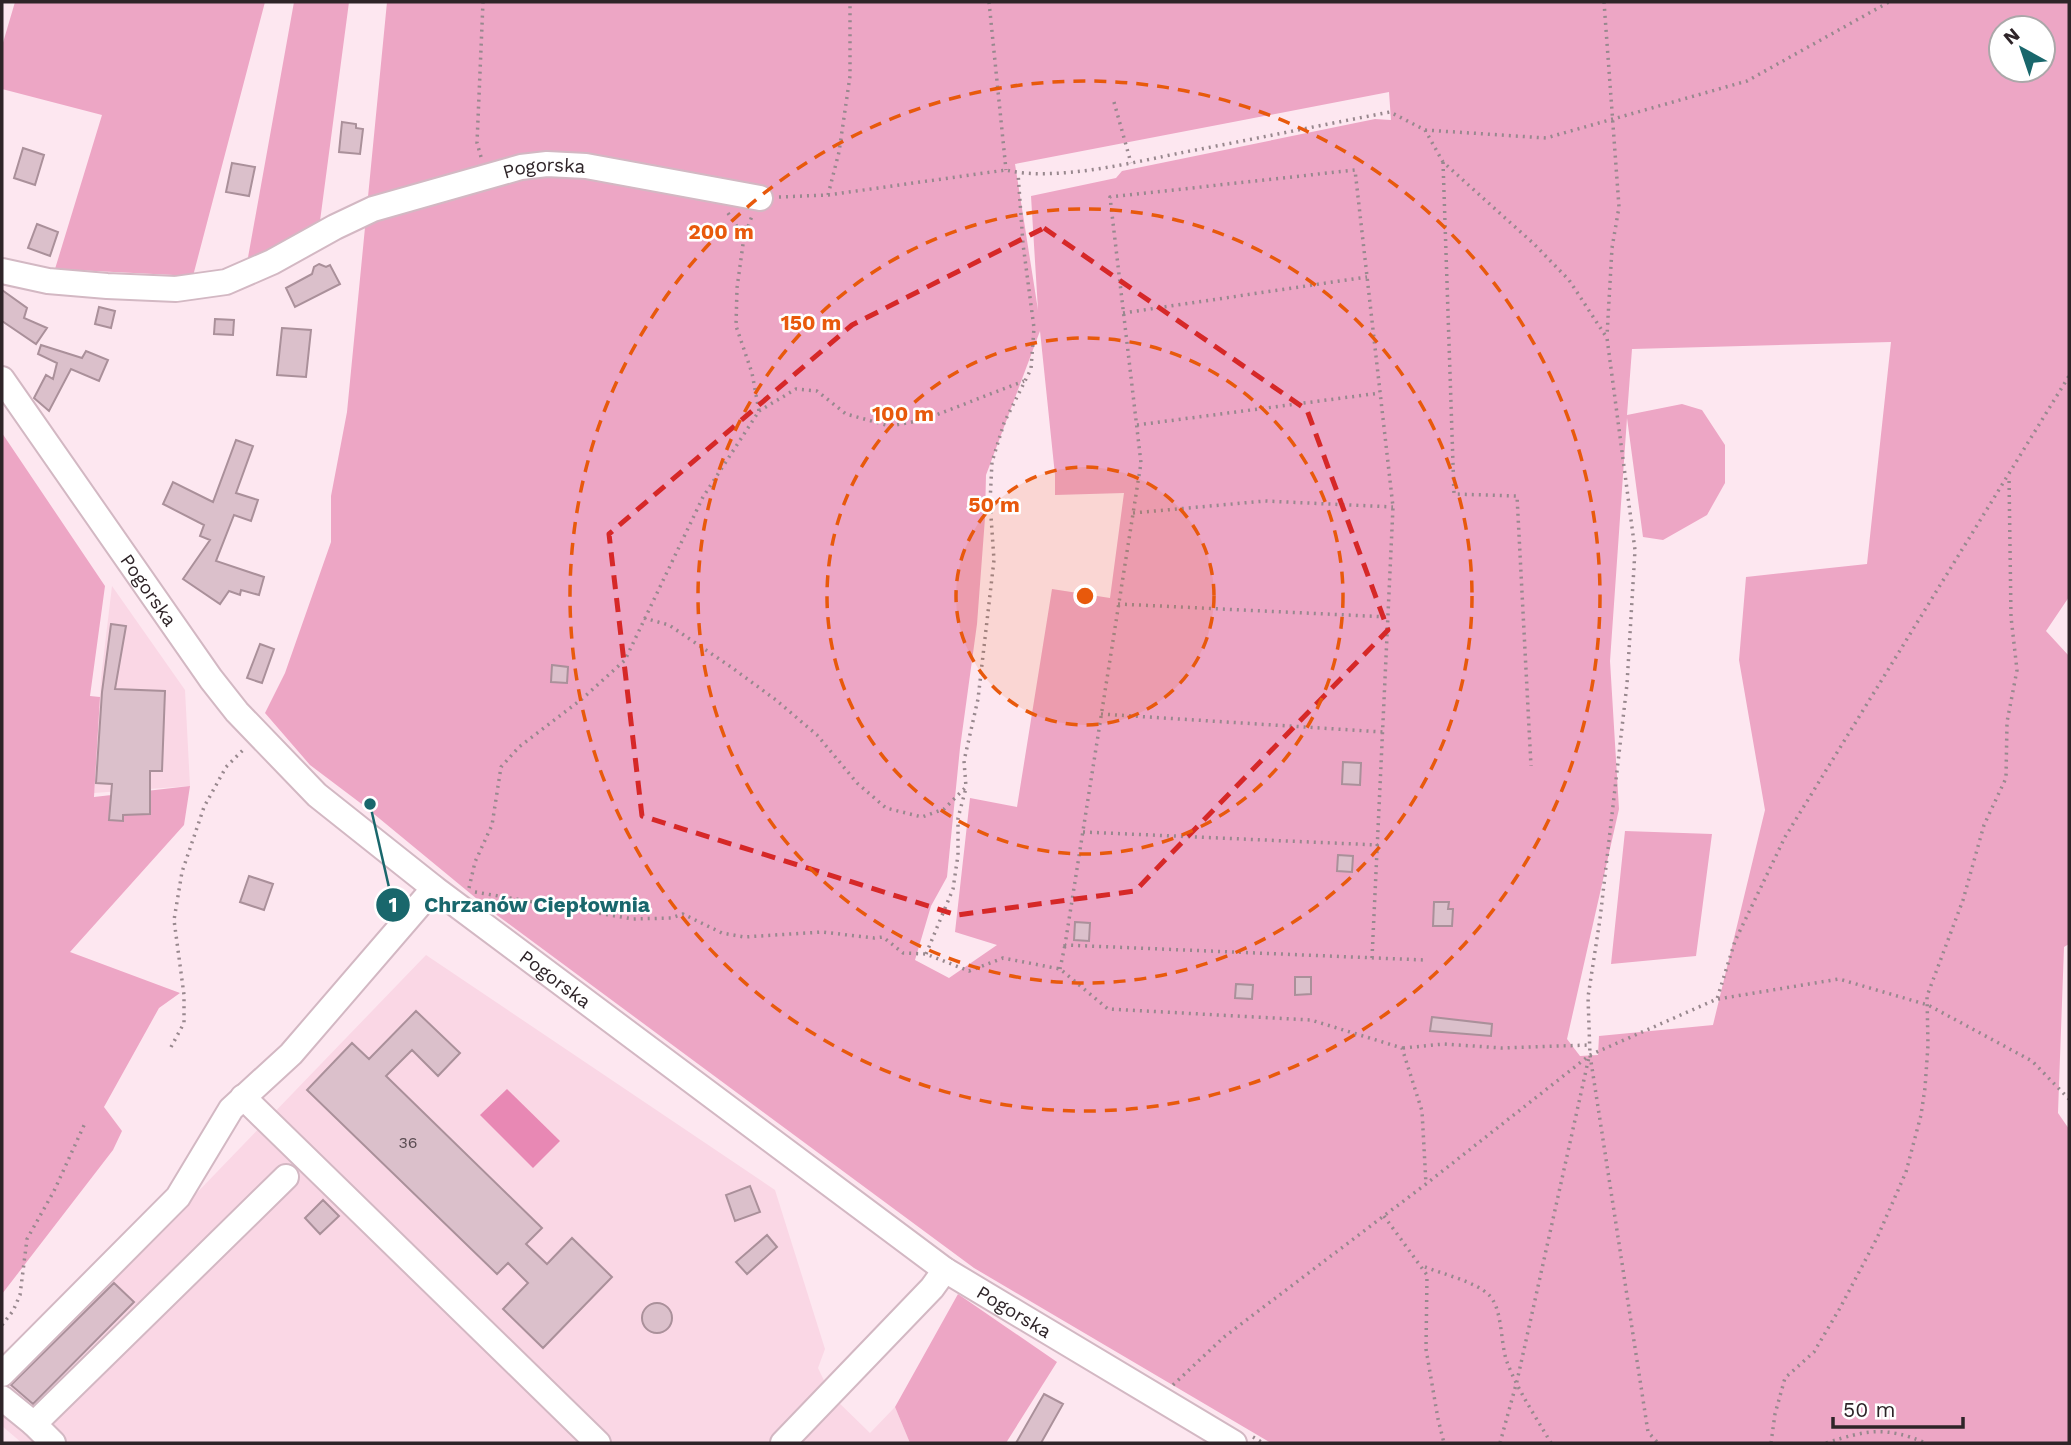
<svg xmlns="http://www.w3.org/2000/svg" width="2071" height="1445" viewBox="0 0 2071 1445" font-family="'Work Sans',sans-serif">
<rect width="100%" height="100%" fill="#fde7f0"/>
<path fill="#fad7e5" d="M112,586L185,690L190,786L94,793L101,678Z
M426,955L775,1190L825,1349L818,1368L831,1395L870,1433L895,1407L910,1443H22L2,1426V1395Z"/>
<path fill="#eda6c5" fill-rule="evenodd" d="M15,2H265L193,276L55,269L102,115L2,89V46Z
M294,2H349L320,221L247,263Z
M387,2H2069V597L2046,631L2069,656V944L2064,947L2058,1113L2069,1129V1443H1271L974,1268L494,913L363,805L310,765L265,713L285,673L331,542V496L347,412ZM2001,28H2043V70H2001ZM1389,92L1391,120L1375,119L1122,171L1116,178L1031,196L1038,310L1015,164ZM1040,331L1055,475V495L1124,493L1110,598L1052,589L1017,807L970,798L955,932L997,945L949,978L915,960L931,906L947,877L960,748L977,624L985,518L986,475ZM1891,342L1867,564L1746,577L1739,660L1765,810L1713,1025L1599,1036L1598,1055L1580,1056L1567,1039L1619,809L1610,661L1627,418L1643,537L1663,540L1707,515L1725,483V445L1702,410L1682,404L1627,415L1632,349Z
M2,433L105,586L90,696L100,697L94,797L190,786L184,825L70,952L180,993L159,1008L104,1107L122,1131L113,1150L2,1294Z
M1625,831L1712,834L1696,956L1611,964Z
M958,1294L1057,1362L1006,1443H910L895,1407Z"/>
<path fill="#e888b4" d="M507,1089L560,1141L533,1168L480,1115Z"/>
<path fill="#dbc0cb" stroke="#aa909a" stroke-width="2" d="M342,122L356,124V128L363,129L360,154L339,152Z
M23,148L44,155L35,185L14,178Z
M232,163L255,167L249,196L226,192Z
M37,224L58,232L50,256L28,248Z
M319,264L326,267L330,265L340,284L295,307L286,288L312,274L314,267Z
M2,290L27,308L24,318L47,328L36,344L2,321Z
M99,307L115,311L111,328L95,324Z
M215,319L234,320L233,335L214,334Z
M282,328L311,330L306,377L277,375Z
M41,345L82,358L86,351L108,360L99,381L71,369L49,411L34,398L46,375L53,379L57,363L38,354Z
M236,440L253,446L236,493L258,500L251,521L234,515L216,561L264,577L259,595L241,590L240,595L229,591L220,604L183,579L210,540L200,536L204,525L163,504L173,482L213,502Z
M111,624L126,626L115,689L165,691L162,771H150V814L123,815V821L109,820L112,784L96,783L102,692Z
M260,644L274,649L262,683L247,678Z
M552,665L568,667L567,683L551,682Z
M1343,762L1361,763L1360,785L1342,784Z
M1338,855L1353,856L1352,872L1337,871Z
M249,876L273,884L264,910L240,902Z
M1434,902H1449L1448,909H1453L1452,926H1433Z
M1075,922L1090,923L1089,941L1074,940Z
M1295,977H1311V994L1295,995Z
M1236,984L1253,985L1252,999L1235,998Z
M416,1011L460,1053L438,1076L412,1050L386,1076L542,1228L526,1244L547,1264L572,1238L612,1277L543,1348L503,1309L528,1283L508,1263L497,1274L307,1090L352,1043L369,1059Z
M1432,1017L1492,1024L1491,1036L1430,1031Z
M750,1186L760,1212L735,1221L726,1195Z
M323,1200L339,1216L320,1234L305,1218Z
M767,1235L777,1247L747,1274L736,1262Z
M114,1283L134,1302L33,1404L11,1385Z
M642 1318a15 15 0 1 1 30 0a15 15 0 1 1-30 0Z
M1044,1394L1063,1404L1041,1443H1016Z"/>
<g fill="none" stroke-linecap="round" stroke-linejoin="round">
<g stroke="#d3b8c3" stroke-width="28">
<g id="minor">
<path id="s1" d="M2,271L48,281L107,286L176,289L226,282L272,262L335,227L373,209L521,167L547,164L586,166L760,198"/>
<path id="s2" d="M2,379L211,679L237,712L317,795L434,888L945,1270L1234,1443"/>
<path d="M243,1097L598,1443"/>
<path d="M2,1374L178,1197L231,1109L291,1054L434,888"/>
<path d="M2,1398L34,1424"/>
<path d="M53,1443L34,1424L286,1177"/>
<path d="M783,1443L932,1288L945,1270"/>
</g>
</g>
<path stroke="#98888e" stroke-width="3.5" stroke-dasharray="2 5" stroke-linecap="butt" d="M989,2L1006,170
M1604,2L1619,207L1612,248L1607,336
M1114,102L1131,163
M1425,130L1546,138L1747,81L1889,2
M481,157L477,143L483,2
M1443,162L1454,494L1517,496L1531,766
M828,195L839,152L850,76V2
M779,197L828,195L1006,170C1055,182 1135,162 1185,152C1254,139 1322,125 1390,112L1425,130L1443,162L1534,244L1569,280L1607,338L1635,550L1627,684L1600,919L1588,997L1590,1055L1648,1432L1658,1443
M728,213L744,237
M1123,313L1367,277
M759,411L796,389L817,391L846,414L890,426L923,420L1024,381
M1137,425L1380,393
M1133,513L1265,501L1393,507
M1118,604L1388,617
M644,618L669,625L731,667L776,700L817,735L857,783L886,808L922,817L944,809L966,787L964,761L978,699L994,560L990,502L992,462L1004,423L1031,369L1034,328L1023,244L1018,173
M1101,714L1383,732
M1083,832L1378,845
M469,888L475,862L492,825L501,767L519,747L582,699L625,660L703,497L759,411L752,373L736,326L737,288L744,237L752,216
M475,892L633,919L671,918L683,914L722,933L744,937L822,932L874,938L883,937L903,953L926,954L969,971L1003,958L1060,969L1108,1009L1311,1020L1402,1048L1422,1111L1426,1184
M926,954L953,889L958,855V818L966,788
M1372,958L1393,507L1355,170L1110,197L1141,463L1065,945L1424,960
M1060,969L1065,945
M1718,999L1839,979L1928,1005L2032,1061L2069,1099
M171,1047L184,1023V995L174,920L182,872L204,807L226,767L244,749
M1403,1048L1444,1044L1502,1048L1589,1045
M1384,1216L1427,1275L1426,1349L1438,1419L1444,1443
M1425,1267C1443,1274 1476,1282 1489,1295C1503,1309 1500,1343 1507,1362C1518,1391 1536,1417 1551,1443
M2,1325L13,1311L20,1295L27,1239L54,1191L86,1121
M1173,1385L1224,1337L1426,1184L1590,1055L1717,999L1735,941L1785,837L2069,376
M1253,1437L1263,1443
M1500,1443L1517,1381L1589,1057
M1771,1443L1775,1414L1785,1378L1814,1352L1840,1308L1877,1238L1906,1172L1921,1115L1925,1088L1928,1045L1927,996L1963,900L1984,825L2006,778L2007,722L2017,670L2011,617L2009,476
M1826,1443C1867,1430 1885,1426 1926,1443"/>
<use href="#minor" stroke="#fff" stroke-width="24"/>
</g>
<path fill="none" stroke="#d62828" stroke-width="5" stroke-dasharray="14 9" stroke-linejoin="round" d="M1044,228L1307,410L1388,630L1135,891L957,915L642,816L609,534L852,325Z"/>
<circle cx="1085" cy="596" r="129" fill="#e8590c" fill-opacity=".12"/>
<g fill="none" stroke="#e8590c" stroke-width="3.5" stroke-dasharray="12 9">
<circle cx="1085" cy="596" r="129"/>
<circle cx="1085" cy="596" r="258"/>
<circle cx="1085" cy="596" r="387"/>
<circle cx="1085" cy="596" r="515"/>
</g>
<g text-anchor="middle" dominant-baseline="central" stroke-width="5" stroke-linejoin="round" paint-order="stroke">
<g font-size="16" fill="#594b51">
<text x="408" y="1142">36</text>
</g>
<g font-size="19" fill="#2e2428" stroke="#fff">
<text stroke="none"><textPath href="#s1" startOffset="567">Pogorska</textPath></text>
<text stroke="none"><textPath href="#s2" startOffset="257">Pogorska</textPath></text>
<text stroke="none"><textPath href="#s2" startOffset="824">Pogorska</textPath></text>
<text stroke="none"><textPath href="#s2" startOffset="1391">Pogorska</textPath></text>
</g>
</g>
<circle cx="1085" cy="596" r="10" fill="#e8590c" stroke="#fff" stroke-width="3.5"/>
<g font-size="21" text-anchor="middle" font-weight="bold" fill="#e8590c" stroke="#fff" stroke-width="5" stroke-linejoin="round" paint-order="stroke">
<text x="721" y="239">200 m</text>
<text x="811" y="330">150 m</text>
<text x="903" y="421">100 m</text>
<text x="994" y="512">50 m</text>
</g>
<path fill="none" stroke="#19676c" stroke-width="2.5" d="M370 804L393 905"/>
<g fill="#19676c" stroke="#fff" stroke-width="2.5">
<circle cx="370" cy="804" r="7"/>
<circle cx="393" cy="905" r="18"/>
</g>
<g font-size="21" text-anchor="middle" font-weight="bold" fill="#fff">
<text x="393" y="912">1</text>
</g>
<g font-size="21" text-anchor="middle" font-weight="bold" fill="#19676c" stroke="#fff" stroke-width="5" stroke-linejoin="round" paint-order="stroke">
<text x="537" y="912">Chrzanów Ciepłownia</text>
</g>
<rect width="2071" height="1445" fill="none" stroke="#2e2428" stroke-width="7"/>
<g transform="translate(2022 49) rotate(320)"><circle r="33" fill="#ffffff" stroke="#aba7a9" stroke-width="2"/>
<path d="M0-5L12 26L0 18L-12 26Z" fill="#19676c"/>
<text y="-10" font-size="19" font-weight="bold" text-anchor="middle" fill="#2e2428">N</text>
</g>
<path d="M1833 1417v10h130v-10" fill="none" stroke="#2e2428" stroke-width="3.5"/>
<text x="1843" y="1417" font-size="21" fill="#2e2428" stroke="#ffffff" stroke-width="5" paint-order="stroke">50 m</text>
</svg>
